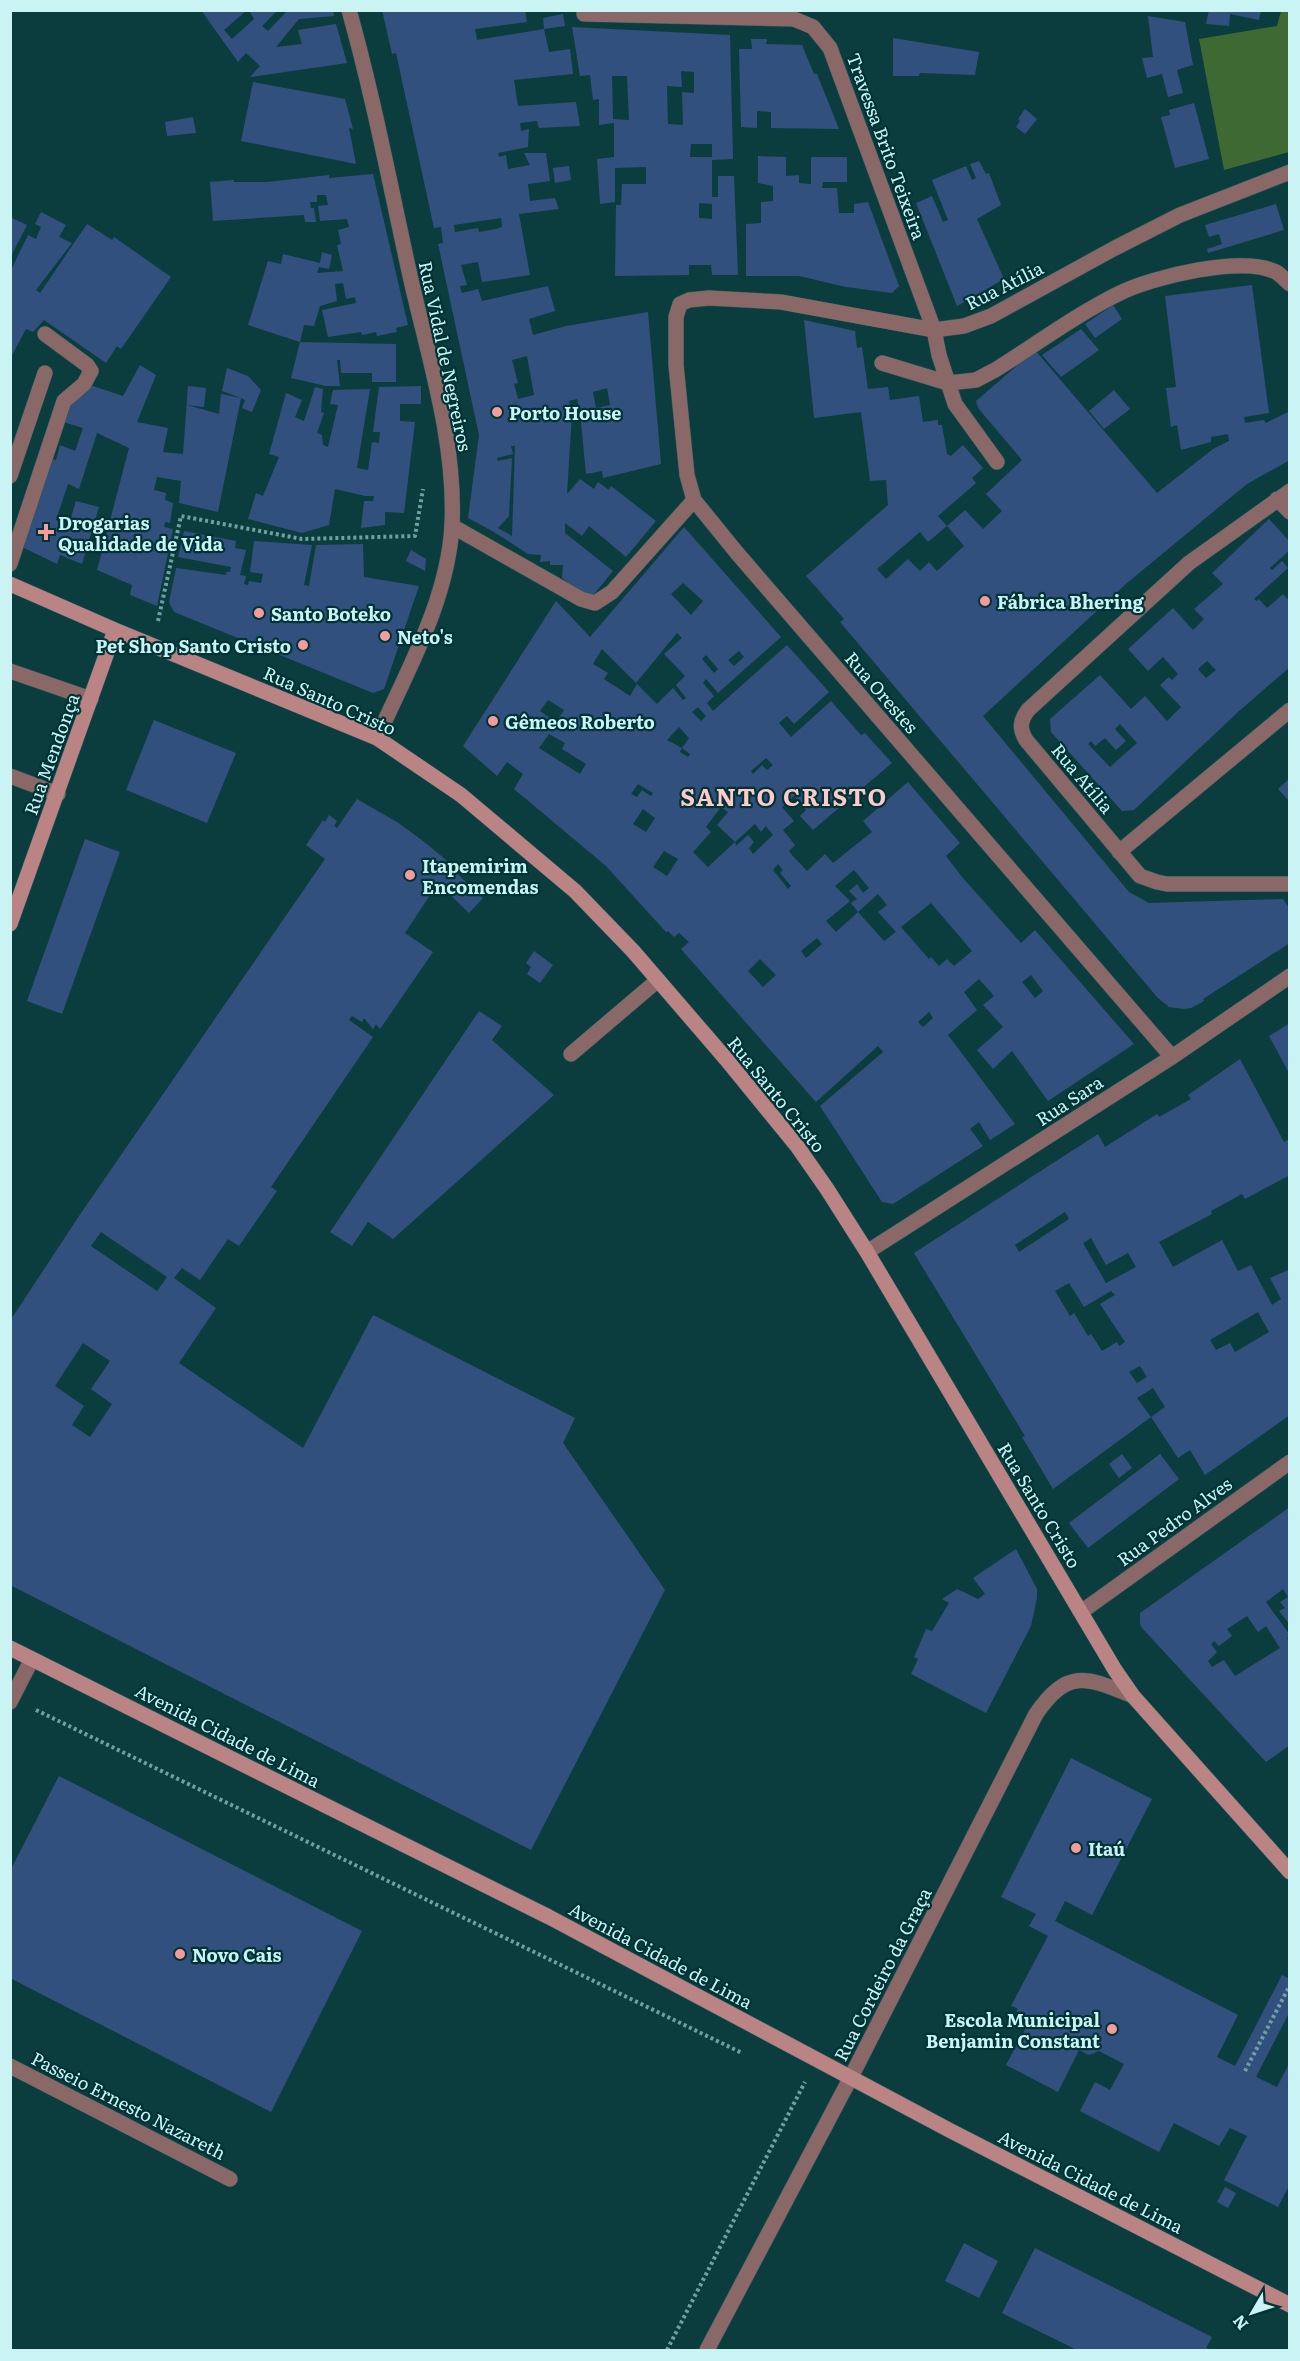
<svg xmlns="http://www.w3.org/2000/svg" width="1300" height="2361" viewBox="0 0 1300 2361" font-family="Literata,serif">
<rect width="100%" height="100%" fill="#0b3d3f"/>
<path fill="#3f6932" d="M1281,11H1289V152L1224,170L1199,39L1277,26Z"/>
<path fill="#32507d" fill-rule="evenodd" d="M201,10H247L224,30L232,39L254,19L249,10H278L262,26L268,31L288,10H333L334,16L299,19L276,47L302,44L298,30L336,24L347,63L250,77L260,66L246,53L238,62Z
M382,10H525L527,22L475,29L477,40L544,29L549,52L570,49L573,74L514,80L518,106L576,102L580,126L539,128L537,121L520,123L521,131L529,129L528,147L498,153L499,157L506,155L508,169L530,165L524,153H546L550,181L528,184L530,201L555,198L559,209L519,214L530,275L482,282L478,262L461,265L467,285L460,286L462,293L478,289L482,301L548,286L555,311L529,319L533,335L566,326L648,312L661,464L603,478L602,471L586,474L580,412L577,399L569,401L572,414L567,494L580,479L594,489L598,482L609,490L611,486L656,521L626,557L589,526L582,536L565,523V533L613,571L590,599L562,578L563,565H550V561L540,562L541,555L528,554L494,532L468,518L479,435L438,244L443,243L441,227L434,228L396,53L392,54ZM501,218L502,227L496,229L479,232L478,228L455,232L454,225ZM527,356L534,395L518,399L514,384L518,383L512,360ZM607,388L610,405L596,408L593,392ZM511,446H515L512,536L498,528L509,516L512,458L498,461L497,458L513,454Z
M1209,10H1261L1259,20L1230,14L1229,26L1206,24Z
M563,14L565,26L544,29L543,18Z
M1148,16L1185,22L1193,65L1177,70L1183,93L1168,97L1162,74L1147,78L1142,58L1153,57Z
M572,27L730,35L733,159L712,160V197H718V176H734L738,275H712L711,265H689V275L615,276L616,205H621L622,184H646V167L615,168V202L600,204L597,159L614,157V123L599,125V99L593,100L590,75L580,76ZM681,71L694,72V93L682,92L683,125L668,124L667,86L682,87ZM612,76H627L629,120L613,119ZM691,144H712V157H690ZM699,203L712,204V219L699,218Z
M893,38L979,52L975,75L920,73L919,76H893Z
M751,39H767L766,44L802,45L814,74H817L839,129L771,128V112L757,111V128L741,127L739,49H752Z
M253,82L345,99L353,129L349,128L356,164L241,141Z
M1194,103L1209,159L1175,168L1161,117L1170,115L1169,110Z
M1025,109L1037,119L1025,134L1016,127L1020,121L1018,119Z
M193,117L196,133L167,136L165,122Z
M758,156L786,157V176L799,175V183L811,184V157H847V182H823L822,188H837L839,213H854V204L868,202L899,286L892,293L846,287L799,276H746V224L761,223V202L773,201V186L758,183Z
M979,161L986,174L989,173L1001,205L977,219L1004,279L957,306L916,203L932,196L943,222L948,220L932,180L966,166L972,180L976,178L970,164Z
M569,166L571,180L555,183L553,168Z
M373,174L408,325L396,328L397,332L377,336L376,332L362,335L361,332L328,337L322,310L356,303L355,297L346,299L343,283L335,284L337,301L320,306L314,326L304,325L300,342L396,344V382H372V373H341L340,360H337L340,386H326L291,378L300,342L248,325L268,261L281,264L283,254L320,263L322,252L332,255L329,269L319,267L317,273L343,271L337,245L341,244L338,230L349,227L347,219L320,221L318,206L328,205L326,195H317V202H310L311,208H314L316,222H305L304,215L213,221L210,182L234,180V182H267L329,175V178Z
M1276,204L1284,230L1208,253L1207,249L1222,244L1219,234L1209,237L1205,225Z
M41,212L66,225L59,237L72,243L36,290L40,293L87,224L112,240L114,237L171,277L121,349L117,346L106,363L44,320L33,332L26,329L10,359V272L28,235L36,239L41,227L35,224Z
M10,217L27,225L10,258Z
M1252,285L1269,413L1244,417L1245,423L1264,420L1266,423L1290,411V460L1247,484L1127,583L983,716L1129,892L1149,903L1283,899L1290,909V943L1203,999L1204,1001L1191,1008L1184,1009L1169,1007L1157,997L840,622L844,619L806,576L888,505L886,480L870,481L861,412L814,418L804,320L855,331L857,348L862,347L868,389L888,387L890,400L919,396L923,422L938,420V425H942L947,454L951,456L963,445L983,468L972,478L976,483L938,516L947,526L928,542L920,532L877,569L886,579L908,559L920,571L929,562L937,571L964,546L947,526L965,510L983,529L1002,511L986,494L1022,460L978,408L976,401L1035,350L1157,493L1213,449L1229,441L1228,434L1211,437V442L1181,450L1177,425L1171,427L1166,388L1176,387L1165,296Z
M1113,305L1122,319L1095,338L1085,324Z
M1081,329L1099,350L1061,377L1042,355Z
M140,365L156,375L137,422L168,428L163,452L183,454L188,386L206,388L204,407L187,405L219,414L221,394L241,398L222,391L227,368L248,376L261,390L252,412L242,408L245,400L241,398L218,512L179,503L181,481L157,477L154,490L166,493L165,500L173,503L170,523L165,522L164,527L173,529L157,606L130,595L132,585L97,570L129,448L97,433L79,489L68,484L56,520L68,527L76,501L99,507L82,564L60,555L57,564L22,547L49,458L56,460L60,445L75,451L83,428L60,421L67,400L87,384L123,396Z
M421,386V404H400V421L415,422L404,513L385,512V525L361,528L364,501H373L374,496H365L335,489L329,525L302,533L248,519L256,493L263,496L279,457L269,454L286,393L302,400L295,417L304,421L315,387L323,389L321,412L324,413L317,433L322,435L323,445L328,447L338,405L330,404L333,390L370,389L357,468L368,470L372,442L379,443L380,432H373L379,387Z
M1114,390L1130,409L1104,429L1089,411Z
M1269,519L1290,542V550L1270,568L1272,570L1282,561L1288,568L1254,599L1257,601L1259,599L1267,608L1283,594L1290,601V667L1238,712L1134,810L1122,811L1051,732L1050,719L1100,675L1131,709L1145,696L1167,721L1181,707L1160,685L1169,677L1172,680L1178,674L1163,657L1148,671L1128,649L1173,608L1193,630L1204,619L1194,609L1223,584L1212,573ZM1207,661L1216,670L1206,678L1198,669ZM1120,724L1137,743L1110,767L1088,744L1091,741L1095,746L1105,738L1116,750L1126,741L1115,729Z
M684,527L781,637L718,693L706,679L703,683L714,696L707,703L713,711L787,645L829,692L794,724L787,716L779,723L791,737L831,701L861,735L865,733L892,763L813,830L800,816L806,810L794,796L782,807L794,821L783,830L795,845L789,851L791,854L807,871L825,854L833,863L872,832L863,821L908,782L960,843L946,856L962,877L1021,943L1035,930L1134,1044L1048,1101L1012,1051L993,1069L977,1050L1003,1027L983,1005L994,996L979,979L964,992L977,1010L948,1035L1015,1124L990,1140L979,1122L970,1129L983,1146L893,1204L882,1202L820,1106L883,1052L878,1046L816,1102L681,949L689,942L679,933L674,937L668,931L666,932L606,866L514,789L523,774L507,762L497,776L463,746L556,601L590,637ZM683,583L703,601L691,615L671,594ZM677,633L682,638L664,654L685,676L676,685L686,698L683,700L673,688L657,704L637,684L630,696L604,679L608,673L593,664L602,649L636,683ZM739,651L744,657L734,666L728,660ZM706,655L718,669L714,673L702,659ZM548,700L564,710L556,722L540,711ZM698,707L706,716L701,721L692,712ZM679,727L689,738L682,748L690,754L688,757L680,752L682,748L667,740ZM549,734L565,743L562,749L586,764L580,774L539,748ZM766,758L773,765L767,770L762,765L753,774L751,771ZM638,784L653,793L651,796L642,790L637,797L631,794ZM721,807L728,812L717,825L735,842L708,867L693,852L711,832L706,827ZM643,809L655,818L646,832L633,824ZM755,824L761,832L766,826L773,835L753,854L749,848L754,842L748,835L736,846L735,842ZM664,851L678,859L667,876L653,867ZM778,864L783,870L780,873L791,886L788,889L773,870ZM854,870L869,888L863,893L857,884L849,891L857,899L851,903L858,912L836,932L826,921L850,901L835,886ZM878,894L887,905L878,912L896,932L884,941L858,912ZM931,903L972,951L954,966L947,959L939,966L931,957L929,959L901,927ZM817,938L822,944L806,958L801,951ZM760,959L776,975L763,987L748,971ZM1031,975L1043,991L1035,998L1022,982ZM929,1012L933,1018L923,1027L918,1022Z
M184,531L236,541L235,548L246,550L240,575L246,576L244,584L248,585L249,581L261,583L263,574L250,572L254,541L312,545L304,585L309,586L316,545L363,544L364,577L419,586L384,689L373,693L174,612L169,602L176,568L226,575V572H230L231,567L178,557Z
M411,550L426,559L425,571L406,561Z
M154,720L236,753L207,823L126,790Z
M1290,778V802L1278,789Z
M357,799L397,822L423,841L451,864L449,866L483,898L469,913L438,883L405,933L433,952L380,1029L376,1024L373,1029L364,1018L362,1022L352,1016L349,1020L373,1037L271,1187L277,1191L239,1246L228,1239L200,1280L182,1268L174,1278L216,1308L179,1363L303,1448L373,1315L575,1418L563,1443L665,1590L531,1850L10,1585V1321L79,1216L325,859L306,845L323,820L325,822L329,815L337,821L334,826L337,828ZM101,1232L167,1277L157,1291L91,1246ZM83,1343L110,1361L91,1389L112,1404L90,1437L72,1425L84,1406L55,1386Z
M85,839L120,852L62,1014L27,1001Z
M534,951L553,965L540,983L527,974L531,967L526,963Z
M479,1011L502,1026L492,1040L554,1095L393,1239L368,1222L352,1246L330,1232Z
M1290,1023V1075L1269,1036Z
M1240,1059L1284,1142L1290,1139V1175L1245,1199L1242,1194L1211,1211L1212,1214L1159,1242L1173,1267L1222,1240L1238,1271L1251,1265L1272,1305L1281,1299L1270,1278L1290,1269V1415L1205,1475L1190,1450L1178,1458L1151,1417L1165,1407L1153,1388L1137,1398L1151,1417L1053,1489L1022,1437L1025,1436L914,1253L1098,1134L1105,1147L1157,1114L1159,1117L1191,1099L1188,1095ZM1065,1212L1069,1219L1019,1252L1015,1245ZM1091,1238L1106,1265L1128,1253L1136,1267L1106,1283L1083,1243ZM1069,1283L1084,1307L1111,1291L1115,1295L1100,1304L1125,1342L1119,1346L1117,1342L1102,1351L1091,1334L1088,1336L1074,1313L1070,1316L1055,1291ZM1258,1312L1269,1332L1235,1352L1230,1343L1216,1350L1210,1340ZM1140,1366L1147,1377L1137,1383L1129,1372Z
M1122,1454L1132,1468L1119,1478L1109,1464Z
M1160,1454L1179,1479L1088,1548L1069,1523Z
M1290,1507V1625L1279,1611L1285,1608L1280,1602L1288,1597L1283,1589L1266,1602L1290,1635L1287,1638L1290,1642V1745L1266,1762L1142,1628L1140,1624V1613ZM1247,1616L1258,1632L1266,1626L1280,1648L1235,1676L1224,1660L1212,1667L1208,1661L1217,1652L1211,1644L1214,1641L1219,1646L1232,1636L1227,1629Z
M1016,1549L1037,1589V1598L1031,1626L986,1713L911,1674L918,1659L914,1657L926,1629L932,1631L949,1603L942,1599L957,1589L978,1599L985,1594L973,1578Z
M1071,1758L1152,1799L1092,1915L1065,1901L1055,1921L1238,2015L1217,2057L1235,2066L1282,1975L1290,1979V2011L1256,2077L1277,2087L1290,2062V2184L1278,2207L1224,2180L1247,2136L1230,2128L1219,2146L1174,2123L1159,2152L1080,2111L1095,2082L1110,2090L1124,2064L1099,2051L1089,2055L1079,2050L1058,2092L1006,2065L1028,2024L1017,2019V2008L1011,2006L1048,1936L1029,1926L1036,1914L1001,1897Z
M59,1776L362,1931L271,2112L10,1978V1871Z
M1225,2187L1236,2193L1228,2208L1217,2202Z
M964,2243L998,2261L979,2298L945,2281Z
M1035,2248L1212,2337L1206,2348L1211,2350H1077L1002,2313Z"/>
<g fill="none" stroke-linecap="round" stroke-linejoin="round">
<g stroke="#2a5a5c" stroke-width="16">
<path id="service" d="M934,330L939,355L955,404L997,462
M882,363L948,383L976,380L995,370C1035,345 1077,314 1120,293C1152,277 1242,255 1276,272C1281,275 1285,280 1290,284
M10,476L45,373
M452,526L581,599L595,603L612,592L694,500
M10,564L64,401L84,384L91,371L87,365L45,334
M10,671L91,699
M10,776L58,794
M571,1054L658,980"/>
</g>
<g stroke="#2a5a5c" stroke-width="16">
<path id="pedestrian" d="M10,1702L32,1659
M10,2066L230,2179"/>
</g>
<g stroke="#2a5a5c" stroke-width="16">
<path id="minor" d="M349,10C374,99 391,190 411,280C429,359 456,443 452,525C448,600 407,671 377,738
M584,14L794,19L813,27L830,48L934,330
M1290,491L1189,563L1028,710C1020,721 1019,728 1026,740L1140,876L1157,882L1167,884H1290
M1277,499L1290,512
M1119,852L1290,710
M1172,1057L737,553L694,500L687,475L676,365V317L680,304L689,300L709,298L781,302L934,330L964,326L991,316L1115,248L1180,215L1290,172
M867,1252L1172,1057L1290,976
M707,2350L851,2077"/>
</g>
<g stroke="#2a5a5c" stroke-width="16">
<path id="tertiary" d="M1081,1612L1290,1462
M851,2077L1036,1714C1068,1668 1086,1677 1133,1696"/>
</g>
<g stroke="#2a5a5c" stroke-width="16">
<path id="secondary" d="M10,584L115,630L377,738L461,795L575,891L633,951L726,1059L797,1146L827,1189L867,1252L1115,1670L1133,1696L1290,1872
M10,924L115,630
M10,1648L549,1917L951,2131L1290,2305"/>
</g>
<path stroke="#729fa1" stroke-width="4" stroke-dasharray="3 3" stroke-linecap="butt" d="M158,621L181,516L302,539L415,536L423,489
M36,1710L742,2053
M1245,2071L1290,1985
M667,2350L805,2082"/>
<use href="#service" stroke="#8b6868" stroke-width="15"/>
<use href="#pedestrian" stroke="#8b6868" stroke-width="15"/>
<use href="#minor" stroke="#8b6868" stroke-width="15"/>
<use href="#tertiary" stroke="#8b6868" stroke-width="15"/>
<use href="#secondary" stroke="#ba8484" stroke-width="15"/>
</g>
<g fill="#f59b9c" stroke="#003335" stroke-width="2">
<circle cx="497" cy="412" r="6"/>
<path d="M43 523h6v6h6v6h-6v6h-6v-6h-6v-6h6z"/>
<circle cx="985" cy="601" r="6"/>
<circle cx="259" cy="613" r="6"/>
<circle cx="385" cy="636" r="6"/>
<circle cx="303" cy="645" r="6"/>
<circle cx="493" cy="721" r="6"/>
<circle cx="410" cy="875" r="6"/>
<circle cx="1076" cy="1848" r="6"/>
<circle cx="180" cy="1954" r="6"/>
<circle cx="1112" cy="2029" r="6"/>
</g>
<g text-anchor="middle" dominant-baseline="central" stroke-width="4.5" stroke-linejoin="round" paint-order="stroke">
<g font-size="18" fill="#caf3f4" stroke="#003335">
<text transform="translate(887 146) rotate(70)">Travessa Brito Teixeira</text>
<text transform="translate(1004 285) rotate(-27)">Rua Atília</text>
<text transform="translate(446 356) rotate(78)">Rua Vidal de Negreiros</text>
<text transform="translate(882 692) rotate(49)">Rua Orestes</text>
<text transform="translate(330 700) rotate(24)">Rua Santo Cristo</text>
<text transform="translate(51 754) rotate(-70)">Rua Mendonça</text>
<text transform="translate(1083 778) rotate(50)">Rua Atília</text>
<text transform="translate(777 1094) rotate(51)">Rua Santo Cristo</text>
<text transform="translate(1069 1100) rotate(-33)">Rua Sara</text>
<text transform="translate(1040 1505) rotate(59)">Rua Santo Cristo</text>
<text transform="translate(1174 1521) rotate(-36)">Rua Pedro Alves</text>
<text transform="translate(228 1735) rotate(27)">Avenida Cidade de Lima</text>
<text transform="translate(661 1955) rotate(28)">Avenida Cidade de Lima</text>
<text transform="translate(882 1974) rotate(-63)">Rua Cordeiro da Graça</text>
<text transform="translate(129 2105) rotate(27)">Passeio Ernesto Nazareth</text>
<text transform="translate(1091 2181) rotate(27)">Avenida Cidade de Lima</text>
</g>
<g font-size="18" font-weight="bold" fill="#caf3f4" stroke="#003335" text-anchor="start">
<text x="509" y="412">Porto House</text>
<text x="58" y="522">Drogarias<tspan x="58" dy="21">Qualidade de Vida</tspan></text>
<text x="997" y="601">Fábrica Bhering</text>
<text x="271" y="613">Santo Boteko</text>
<text x="397" y="636">Neto's</text>
<text x="291" y="645" text-anchor="end">Pet Shop Santo Cristo</text>
<text x="505" y="721">Gêmeos Roberto</text>
<text x="422" y="865">Itapemirim<tspan x="422" dy="21">Encomendas</tspan></text>
<text x="1088" y="1848">Itaú</text>
<text x="192" y="1954">Novo Cais</text>
<text x="1100" y="2019" text-anchor="end">Escola Municipal<tspan x="1100" dy="21">Benjamin Constant</tspan></text>
</g>
<g font-size="24" font-weight="bold" letter-spacing="1.5" fill="#ffcac9" stroke="#003335">
<text x="784" y="795">SANTO CRISTO</text>
</g>
</g>
<rect width="1300" height="2361" fill="none" stroke="#caf3f4" stroke-width="24"/>
<g transform="translate(1252 2313) rotate(231)" stroke="#003335" stroke-width="4.5" paint-order="stroke">
<path d="M0-4.5L10 22L0 15L-10 22Z" fill="#caf3f4"/>
<text y="-9" font-size="16" font-weight="bold" text-anchor="middle" fill="#caf3f4">N</text>
</g>
</svg>
